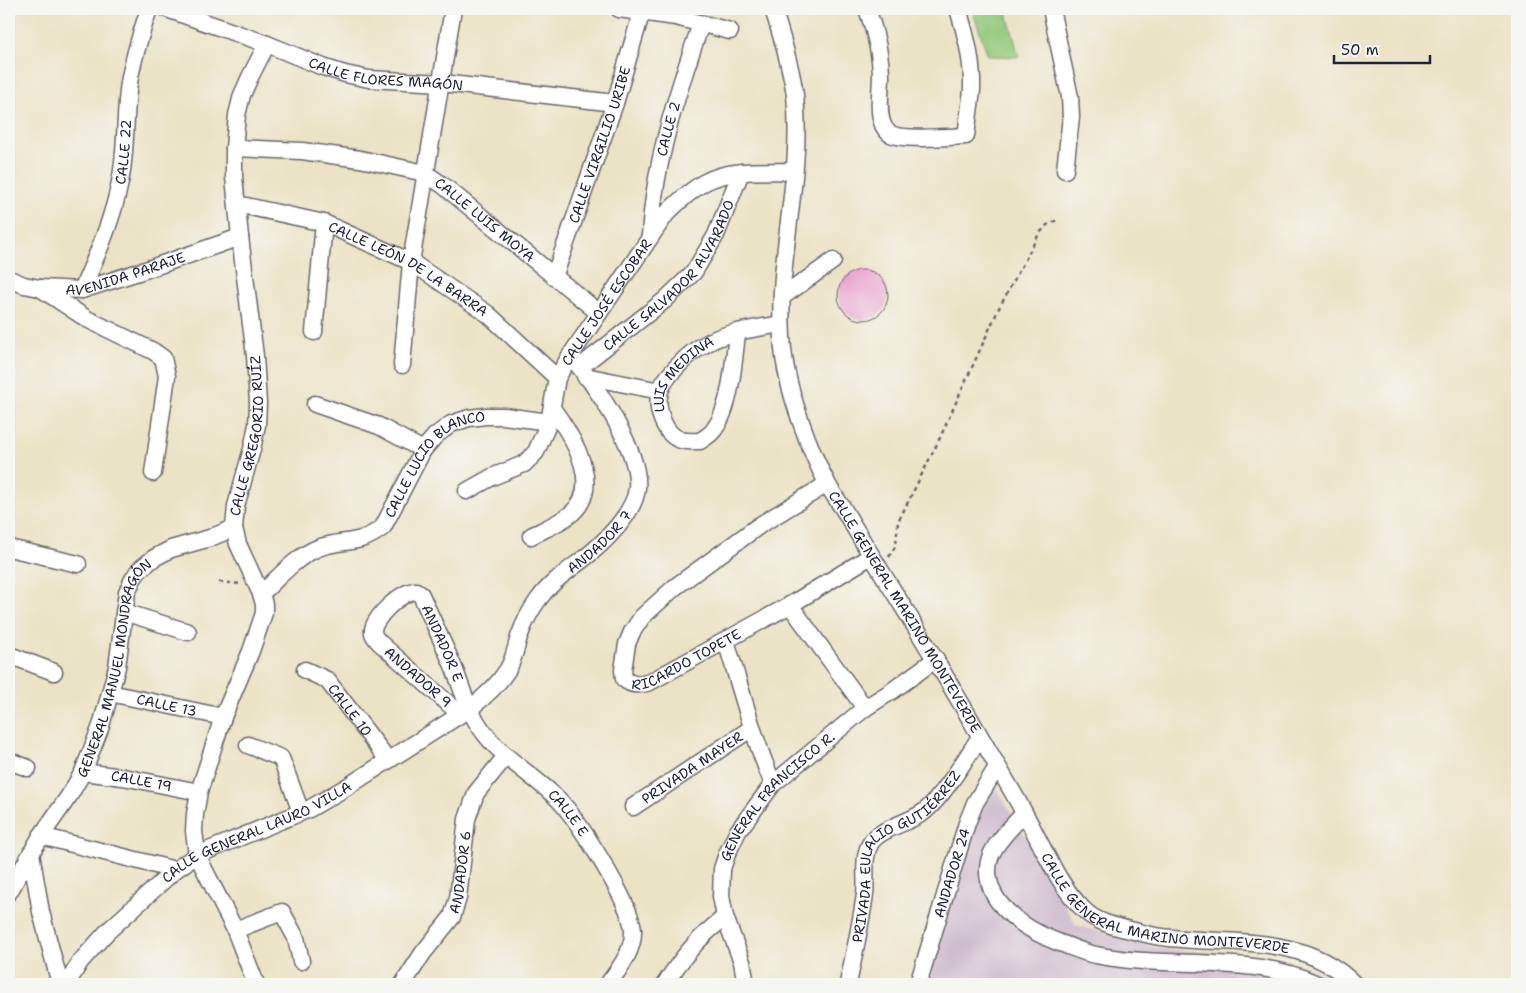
<svg xmlns="http://www.w3.org/2000/svg" width="1526" height="993" viewBox="0 0 1526 993" font-family="'Shantell Sans',sans-serif">
<rect width="100%" height="100%" fill="#f6f6f2"/>
<filter id="ink" filterUnits="userSpaceOnUse"><feTurbulence type="fractalNoise" baseFrequency=".02" numOctaves="2"/><feDisplacementMap in="SourceGraphic" scale="10" xChannelSelector="R" yChannelSelector="G"/><feConvolveMatrix kernelMatrix="1 2 1 2 8 2 1 2 1" color-interpolation-filters="sRGB"/></filter>
<filter id="wash" filterUnits="userSpaceOnUse"><feTurbulence type="fractalNoise" baseFrequency=".0096" numOctaves="4" result="noise"/><feDisplacementMap in="SourceGraphic" scale="20" xChannelSelector="R" yChannelSelector="G"/><feGaussianBlur stdDeviation="1.12" result="paint"/><feColorMatrix in="noise" values="0 0 0 0 0 0 0 0 0 0 0 0 0 0 0 0 0 1.4 0 .05"/><feComposite in="paint" operator="in"/></filter>
<g filter="url(#wash)">
<rect width="100%" height="100%" fill="#ebe3c5"/>
<path fill="#cfbdce" d="M995,785L1076,925L1161,949L1278,957L1310,968L1340,984H926L974,825Z"/>
<path fill="#92c879" stroke="#5a755a" d="M972,9H1006L1019,57L988,56Z"/>
<g id="blocks">
<path fill="#e9a1cc" d="M838 295a25 25 0 1 1 50 0a25 25 0 1 1-50 0Z"/>
</g>
</g>
<g filter="url(#ink)">
<use href="#blocks" fill-opacity="0" stroke="#68666b" stroke-width="1"/>
<g fill="none" stroke-linecap="round" stroke-linejoin="round">
<g stroke="#68666b" stroke-width="19">
<g id="minor">
<path id="s1" d="M167,9L267,44L323,67L345,74L369,79L442,83L615,103"/>
<path d="M619,9L676,17L730,31"/>
<path id="s2" d="M773,9C782,37 791,66 795,95C804,183 772,270 784,357C789,394 809,449 827,483C832,493 838,501 844,510C858,534 873,558 887,581C918,630 947,679 976,729C993,759 1011,788 1027,818C1044,849 1058,885 1084,910C1096,922 1113,926 1130,930C1138,932 1146,934 1155,936C1223,947 1301,930 1354,984"/>
<path d="M867,9C875,31 881,53 881,77C881,91 875,123 889,133C901,141 949,137 966,136C968,121 970,105 972,90C973,62 966,35 958,9"/>
<path d="M1051,9L1070,97L1071,117L1065,170"/>
<path id="s3" d="M234,148L302,151L360,159L425,173L444,186L599,313"/>
<path id="s4" d="M237,204L324,223L411,262L488,314L557,378"/>
<path id="s5" d="M650,237C654,163 677,93 701,24"/>
<path id="s6" d="M554,277L615,103L642,11"/>
<path id="s7" d="M9,279L24,285L40,288L82,290L148,269L240,237"/>
<path d="M40,288L87,319L153,351L163,358L167,376L153,473"/>
<path id="s8" d="M82,290C97,255 113,219 120,182C127,149 124,116 129,83C133,58 141,33 149,9"/>
<path d="M782,297L833,261"/>
<path d="M314,332L324,223"/>
<path id="s9" d="M737,333C734,359 731,407 715,428C712,434 706,437 700,441C694,441 687,442 681,440C664,435 655,408 660,391C664,377 690,352 704,345C726,331 755,329 781,324"/>
<path d="M402,365L411,262L453,9"/>
<path id="s10" d="M580,367L665,300L694,272L716,235L741,172"/>
<path d="M585,376L660,391"/>
<path d="M315,404L379,426L423,450"/>
<path id="s11" d="M827,484L760,525L675,587L642,617L632,632L627,644L623,670L624,679C632,686 640,685 650,682L790,605L871,556"/>
<path id="s12" d="M467,491L492,477L524,464L536,452L549,422L557,378L570,356L666,214C678,202 691,190 705,182C731,168 766,172 794,171"/>
<path d="M531,536C545,529 560,523 572,513C604,485 571,434 552,408"/>
<path d="M9,548L78,564"/>
<path id="s13" d="M261,594C277,579 297,556 318,548C342,539 360,546 383,527L423,450L435,436L451,424L469,418L486,416H504L549,422"/>
<path d="M790,605L865,708"/>
<path d="M124,612L188,632"/>
<path d="M726,641C741,689 753,737 773,784"/>
<path d="M9,655L54,672"/>
<path id="s14" d="M305,670L327,680L388,760"/>
<path id="s15" d="M110,693L223,717"/>
<path id="s16" d="M460,714L380,643C377,640 374,637 373,633C371,619 403,590 416,591L421,595C432,619 443,643 454,668C462,688 467,709 480,727C500,757 532,774 558,799C578,819 631,903 633,930C634,951 619,969 608,984"/>
<path d="M248,745L281,758L301,812"/>
<path d="M9,761L28,768"/>
<path id="s17" d="M83,772L123,777L199,792"/>
<path id="s18" d="M633,807L752,728"/>
<path d="M1024,813C1014,825 1000,837 993,851C984,867 988,887 998,901C1014,922 1036,934 1060,943C1072,947 1084,953 1096,955C1167,970 1251,953 1317,984"/>
<path d="M41,836L175,870"/>
<path d="M31,853L41,912L60,984"/>
<path id="s19" d="M9,892L41,836L69,796L83,772L101,726L110,693L117,667L127,592L133,579L139,570L154,558L171,549L210,538L234,528"/>
<path d="M235,930L282,912L296,938L301,961"/>
<path id="s20" d="M67,984L80,962L107,932L175,870L197,855L309,809L345,788L469,709C484,698 498,685 508,669C514,659 516,647 519,637C524,623 530,611 538,600C553,579 573,568 592,552C608,538 635,511 637,488C641,452 594,381 570,356"/>
<path id="s21" d="M256,984L235,930L197,855L194,831L195,814L199,792L223,717L251,651L264,613V604L261,594L238,544L234,528L236,506L252,449L257,425L258,403L255,356L240,237L234,177V148L237,115L242,95L250,77L267,44"/>
<path id="s22" d="M403,984L423,953L452,917L458,898L467,819L476,793L506,756"/>
<path d="M665,984C683,956 699,937 725,917"/>
<path id="s23" d="M746,984L742,962L725,917L721,896L722,869L727,854L738,831L773,784L865,708L892,691L936,659"/>
<path id="s24" d="M848,984C854,954 861,924 865,894C867,878 862,859 870,844C879,828 910,823 925,811C944,795 966,758 980,737"/>
<path id="s25" d="M918,984L967,823L975,803L997,767"/>
</g>
</g>
<path stroke="#68666b" stroke-width="2.5" stroke-dasharray="4 4" stroke-linecap="butt" d="M889,557L896,545L898,521L901,516L938,442L999,308L1039,234L1047,225L1057,220
M219,582L241,584"/>
<use href="#minor" stroke="#fff" stroke-width="16"/>
</g>
</g>
<g text-anchor="middle" dominant-baseline="central" stroke-width="4.5" stroke-linejoin="round" paint-order="stroke">
<g font-size="14" fill="#22223b" stroke="#f6f6f2">
<text stroke="none"><textPath href="#s1" startOffset="230">CALLE FLORES MAGÓN</textPath></text>
<text stroke="none"><textPath href="#s5" startOffset="110">CALLE 2</textPath></text>
<text stroke="none"><textPath href="#s6" startOffset="140">CALLE VIRGILIO URIBE</textPath></text>
<text stroke="none"><textPath href="#s8" startOffset="145">CALLE 22</textPath></text>
<text stroke="none"><textPath href="#s3" startOffset="269">CALLE LUIS MOYA</textPath></text>
<text stroke="none"><textPath href="#s4" startOffset="185">CALLE LEÓN DE LA BARRA</textPath></text>
<text stroke="none"><textPath href="#s7" startOffset="120">AVENIDA PARAJE</textPath></text>
<text stroke="none"><textPath href="#s10" startOffset="130">CALLE SALVADOR ALVARADO</textPath></text>
<text stroke="none"><textPath href="#s12" startOffset="248">CALLE JOSÉ ESCOBAR</textPath></text>
<text stroke="none"><textPath href="#s9" startOffset="222">LUIS MEDINA</textPath></text>
<text stroke="none"><textPath href="#s21" startOffset="581">CALLE GREGORIO RUÍZ</textPath></text>
<text stroke="none"><textPath href="#s13" startOffset="229">CALLE LUCIO BLANCO</textPath></text>
<text stroke="none"><textPath href="#s20" startOffset="711">ANDADOR 7</textPath></text>
<text stroke="none"><textPath href="#s2" startOffset="636">CALLE GENERAL MARINO MONTEVERDE</textPath></text>
<text stroke="none"><textPath href="#s16" startOffset="242">ANDADOR E</textPath></text>
<text stroke="none"><textPath href="#s11" startOffset="364">RICARDO TOPETE</textPath></text>
<text stroke="none"><textPath href="#s19" startOffset="251">GENERAL MANUEL MONDRAGÓN</textPath></text>
<text transform="translate(418 677) rotate(41)">ANDADOR 9</text>
<text stroke="none"><textPath href="#s15" startOffset="58">CALLE 13</textPath></text>
<text stroke="none"><textPath href="#s14" startOffset="62">CALLE 10</textPath></text>
<text stroke="none"><textPath href="#s18" startOffset="71">PRIVADA MAYER</textPath></text>
<text stroke="none"><textPath href="#s17" startOffset="59">CALLE 19</textPath></text>
<text stroke="none"><textPath href="#s23" startOffset="212">GENERAL FRANCISCO R.</textPath></text>
<text stroke="none"><textPath href="#s16" startOffset="458">CALLE E</textPath></text>
<text stroke="none"><textPath href="#s20" startOffset="248">CALLE GENERAL LAURO VILLA</textPath></text>
<text stroke="none"><textPath href="#s24" startOffset="150">PRIVADA EULALIO GUTIÉRREZ</textPath></text>
<text stroke="none"><textPath href="#s22" startOffset="129">ANDADOR 6</textPath></text>
<text stroke="none"><textPath href="#s25" startOffset="116">ANDADOR 24</textPath></text>
<text stroke="none"><textPath href="#s2" startOffset="1056">CALLE GENERAL MARINO MONTEVERDE</textPath></text>
</g>
</g>
<rect width="1526" height="993" fill="none" stroke="#f6f6f2" stroke-width="30"/>
<path d="M1334 55v8h96v-8" fill="none" stroke="#22223b" stroke-width="2.5"/>
<text x="1341" y="55" font-size="15" fill="#22223b" stroke="#f6f6f2" stroke-width="4" paint-order="stroke">50 m</text>
</svg>
